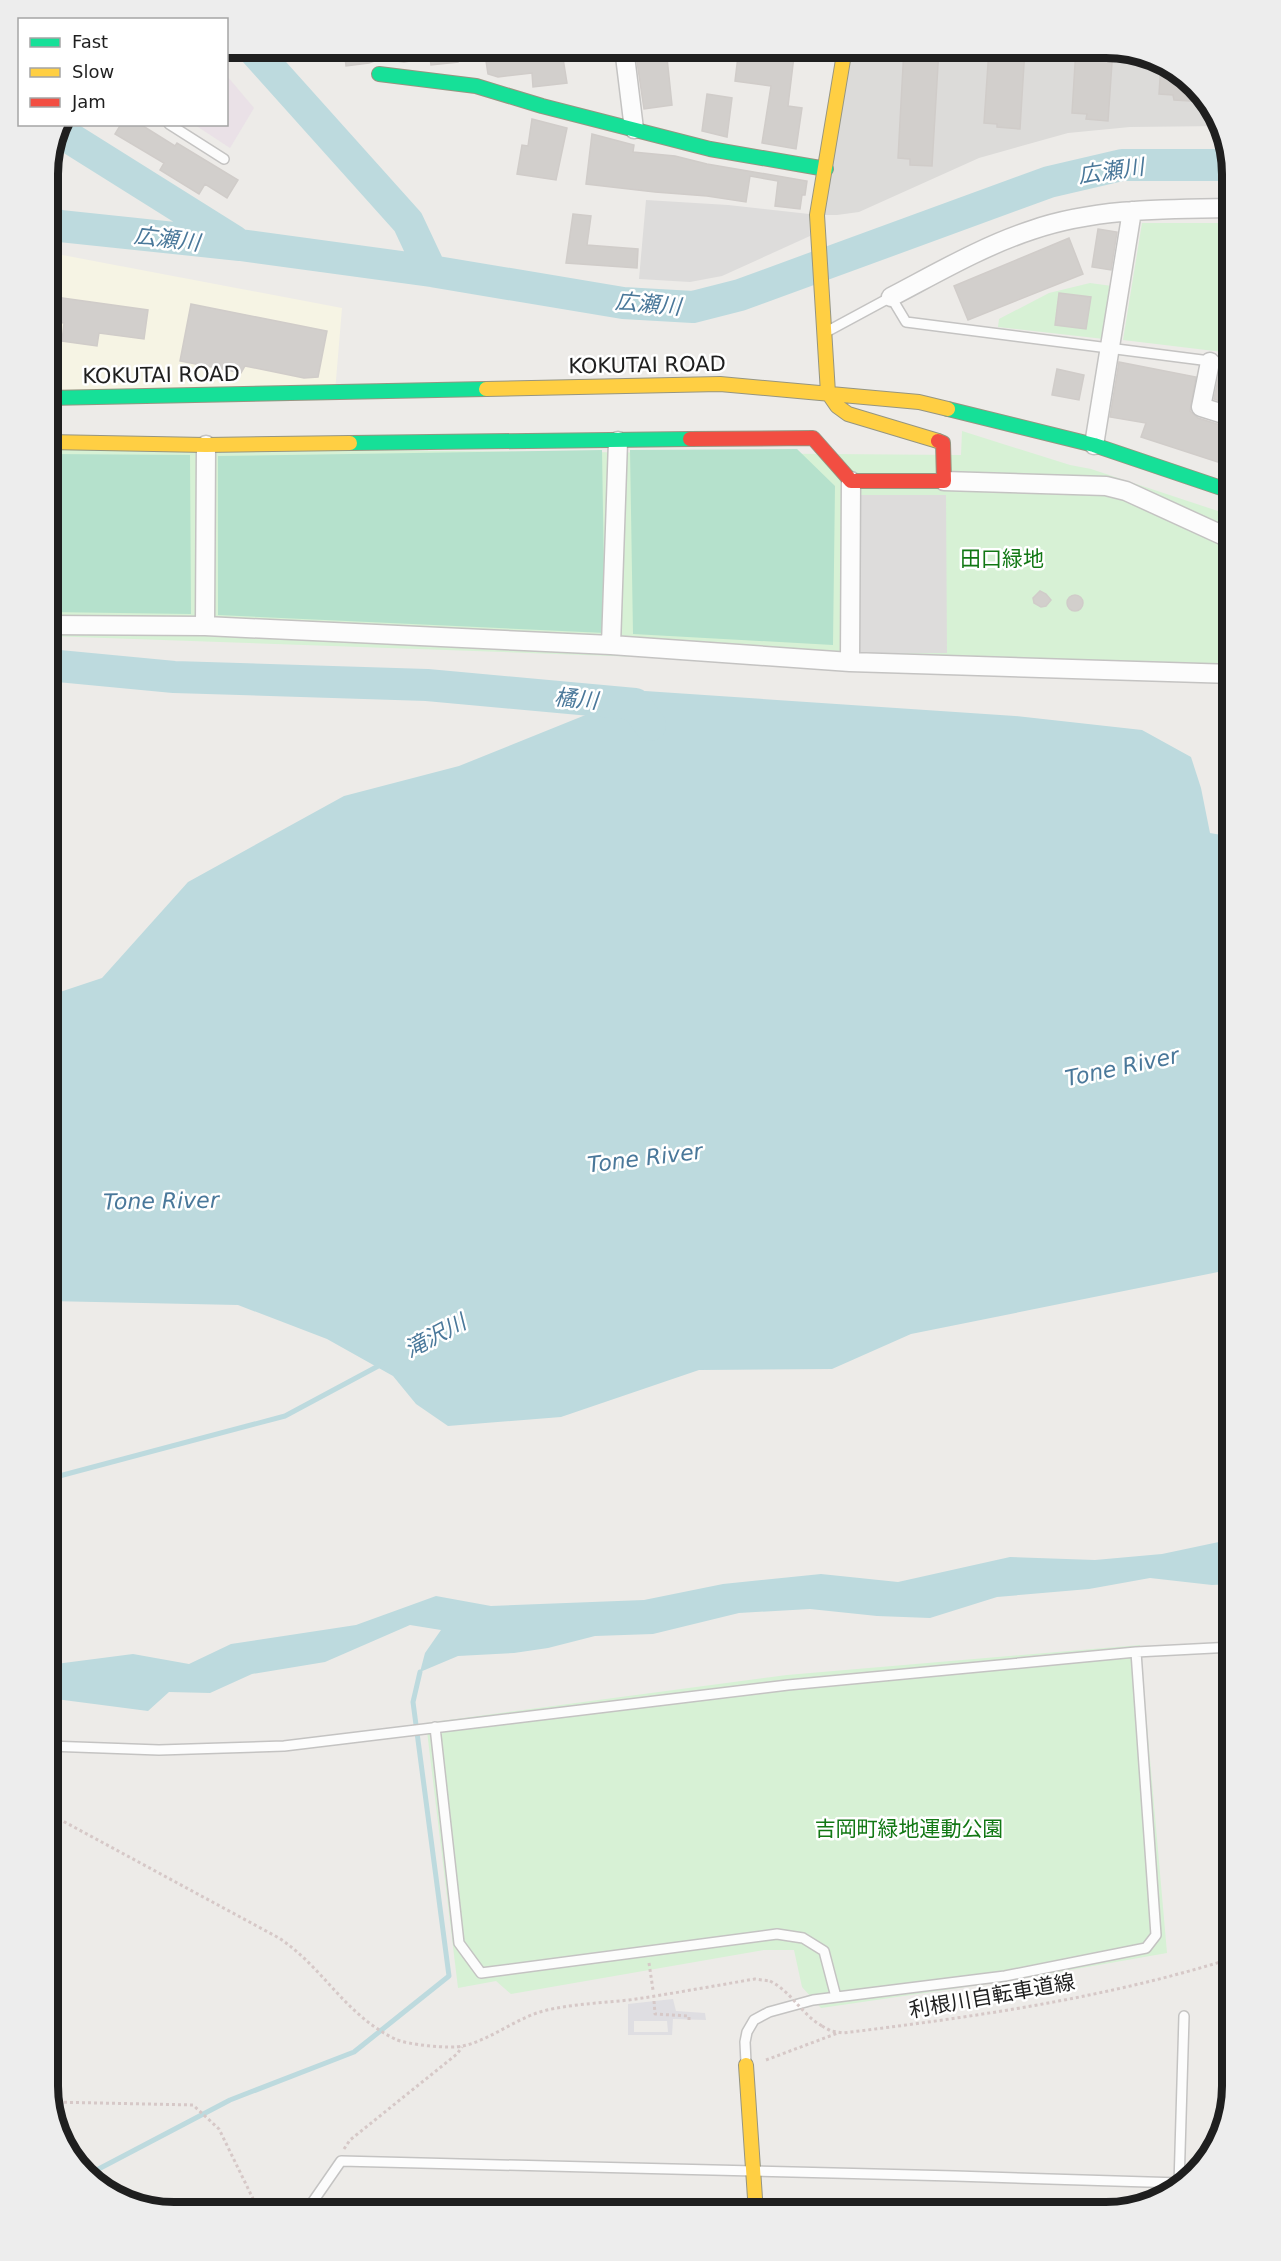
<svg xmlns="http://www.w3.org/2000/svg" width="1281" height="2261" viewBox="0 0 1281 2261" font-family="'DejaVu Sans','Noto Sans JP',sans-serif">
<rect width="100%" height="100%" fill="#edebe8"/>
<path fill="#dcdbd9" d="M845,48H1115L1177,70L1220,119L1222,126L1130,127L1068,133L979,158L859,212L837,215H817Z"/>
<path fill="#eae1e7" d="M227,76L254,108L230,148L195,125L226,124Z"/>
<path fill="#f6f4e4" d="M48,250L57,254L342,308L335,392L48,398Z"/>
<path fill="#d7f1d5" d="M1142,223H1233V344L1231,353L1123,340Z
M1090,283L1112,286L1104,339L998,327L999,319L1049,293Z
M962,431L1070,465L1091,469L1233,516V678L48,636V448L961,455Z
M1140,1645L1167,1953L1007,1981L821,2008L802,1987L794,1950H764L511,1994L496,1981L458,1988L426,1723L787,1675Z"/>
<path fill="#b5e1cc" d="M797,449L835,486L833,645L633,634L630,450Z
M602,450L605,633L218,615V456Z
M48,454L190,455L191,614L48,612Z"/>
<path fill="#dddcdb" d="M646,200L728,205L809,214L810,236L722,276L690,282L639,279Z
M857,495H946L947,653L858,654Z"/>
<path fill="#dfdee2" fill-rule="evenodd" d="M673,1999L676,2011L705,2013L706,2020L673,2019L672,2035H628V2004ZM634,2021H667L668,2032H634Z"/>
<path fill="#bddade" d="M645,691L1015,716L1142,730L1191,757L1201,788L1210,833L1233,837V1269L911,1334L832,1369L699,1370L561,1417L448,1426L416,1404L393,1376L327,1339L238,1305L48,1301V996L102,978L188,882L344,796L459,766Z
M1233,1539V1584L1212,1585L1150,1578L1089,1589L997,1597L930,1618L877,1616L810,1609L739,1613L653,1634L595,1636L548,1648L514,1653L458,1656L420,1672L425,1653L441,1630L410,1625L325,1662L252,1674L210,1693L169,1692L148,1711L48,1698V1665L133,1654L189,1664L231,1644L356,1625L436,1596L491,1606L644,1600L723,1584L821,1574L898,1582L1010,1557L1095,1560L1162,1554Z"/>
<g fill="none" stroke-linecap="round" stroke-linejoin="round">
<path stroke="#bddade" stroke-width="5" d="M48,1479L285,1416L382,1364
M89,2174L230,2100L354,2052L449,1976L413,1702L420,1672"/>
<path stroke="#bddade" stroke-width="32" d="M252,48L408,222L431,271
M57,130L234,241
M48,222L60,226L240,245L431,271L623,303L693,307L740,295L1049,182L1122,165H1231
M48,665L174,677L427,685L635,704L650,725"/>
</g>
<path fill="#d2cfcc" stroke="#d0ccc9" stroke-width="1.5" d="M344,48H456L458,62L431,65L430,58L404,62L380,59L369,63L346,66Z
M484,48H515L516,58L562,52L567,83L533,87L532,73L498,77L488,74Z
M635,48H666L672,105L644,109Z
M739,48H795L788,106L802,108L796,149L762,143L771,86L735,81Z
M904,48H939L932,166L910,165V159L898,158Z
M1003,48H1025L1020,129L997,127V124L984,123L989,49L1003,50Z
M1076,48H1113L1108,121L1086,119L1087,114L1072,113Z
M1161,64L1177,70L1205,102L1174,100L1173,95L1159,94Z
M707,94L732,98L727,137L702,131Z
M532,119L567,128L556,180L517,174L522,145L528,146Z
M121,124H140L175,146L177,143L238,180L227,198L205,184L199,194L160,170L164,163L115,134Z
M592,134L634,145L633,152L675,156L707,164L807,181L805,195H802L800,209L775,206L778,181L750,176L746,202L707,196L655,192L586,184Z
M573,214L591,216L587,245L638,249L637,268L566,263Z
M1098,229L1117,232L1111,270L1092,267Z
M1069,238L1083,274L968,320L954,286Z
M1059,293L1091,297L1086,329L1055,325Z
M48,296L148,310L144,339L99,333L97,346L62,341L64,323L48,321Z
M191,304L327,331L318,377L304,378L245,366L241,373L180,361Z
M1119,362L1196,377L1190,411L1198,418L1233,429V467L1141,437L1146,423L1110,417Z
M1057,369L1084,375L1079,400L1052,395Z
M1219,375L1233,377L1231,405L1214,399Z
M1040,591L1046,594L1051,600L1046,606L1041,607L1034,603L1033,598Z
M1067 603a8 8 0 1 1 16 0a8 8 0 1 1-16 0Z"/>
<g fill="none" stroke-linecap="round" stroke-linejoin="round">
<g stroke="#c4c3c2" stroke-width="12">
<path id="lane" d="M169,124L224,159
M828,331L891,297L906,322L1233,364
M435,1727L459,1943L481,1973L777,1934L803,1938L824,1951L836,1997
M48,1746L159,1750L284,1746L788,1685L1136,1652L1233,1647
M746,2063L745,2042L747,2032L754,2020L769,2012L813,2000L1005,1976L1146,1948L1156,1935L1136,1652
M1179,2185L1184,2016
M305,2213L341,2161L955,2176L1181,2183"/>
</g>
<g stroke="#c4c3c2" stroke-width="21">
<path id="street" d="M624,48L634,129
M891,297C937,273 983,246 1032,230C1096,208 1167,209 1233,208
M1210,362L1201,407L1233,417
M1094,445L1132,211
M944,481L1106,486L1126,491L1233,540
M48,625L205,626L611,645L850,662L1233,674
M205,626L206,445
M611,645L618,441
M850,662L851,481"/>
</g>
<g stroke="#969581" stroke-width="16">
<path id="fast" d="M379,74L476,86L542,106L710,149L826,169
M48,398L486,389
M948,409L1094,445L1233,492
M350,443L690,439"/>
</g>
<g stroke="#969581" stroke-width="16">
<path id="slow" d="M845,48L817,215L828,393L837,406L848,414L938,441
M486,389L720,384L919,402L948,409
M48,442L206,445L350,443
M746,2065L756,2213"/>
</g>
<g stroke="#969581" stroke-width="16">
<path id="jam" d="M690,439L813,438L851,481H944L943,443L938,441"/>
</g>
<path stroke="#d6c8c7" stroke-width="3" stroke-dasharray="3 3" stroke-linecap="butt" d="M48,1813L279,1938C324,1968 344,2014 395,2039C407,2045 451,2049 463,2046C493,2039 517,2017 547,2010C574,2004 601,2003 629,2000C671,1994 713,1986 755,1979L770,1981
M649,1963L653,1990
M654,2001L655,2014L689,2016V2020
M822,2026L831,2031L843,2033C974,2017 1107,1998 1233,1958
M766,2060L838,2033
M52,2102L193,2105L219,2129L260,2213
M344,2149L350,2140L457,2054L462,2047"/>
<use href="#lane" stroke="#fcfcfc" stroke-width="9"/>
<use href="#street" stroke="#fcfcfc" stroke-width="18"/>
<use href="#fast" stroke="#16e098" stroke-width="14"/>
<use href="#slow" stroke="#ffcf43" stroke-width="14"/>
<use href="#jam" stroke="#f24e42" stroke-width="14"/>
<path stroke="#d6c8c7" stroke-width="3" stroke-dasharray="3 3" stroke-linecap="butt" d="M770,1981C792,1992 801,2014 822,2026"/>
</g>
<g text-anchor="middle" dominant-baseline="central" stroke-width="5" stroke-linejoin="round" paint-order="stroke">
<g font-size="21" fill="#1f1f1f" stroke="#fff">
<text transform="translate(647 365) rotate(-1)">KOKUTAI ROAD</text>
<text transform="translate(161 375) rotate(-1)">KOKUTAI ROAD</text>
<text transform="translate(992 1996) rotate(-10)">利根川自転車道線</text>
</g>
<g font-size="21" fill="#127814" stroke="#fff">
<text x="1002" y="559">田口緑地</text>
<text x="909" y="1829">吉岡町緑地運動公園</text>
</g>
<g font-size="22" font-style="italic" fill="#4a789a" stroke="#fff">
<text transform="translate(1111 171) rotate(-8)">広瀬川</text>
<text transform="translate(167 239) rotate(7)">広瀬川</text>
<text transform="translate(648 304) rotate(5)">広瀬川</text>
<text transform="translate(576 699) rotate(5)">橘川</text>
<text transform="translate(1122 1067) rotate(-12)">Tone River</text>
<text transform="translate(645 1158) rotate(-7)">Tone River</text>
<text transform="translate(161 1201) rotate(-1)">Tone River</text>
<text transform="translate(435 1336) rotate(-28)">滝沢川</text>
</g>
</g>
<path d="M0 0H1281V2261H0ZM174 58H1106A116 116 0 0 1 1222 174V2086A116 116 0 0 1 1106 2202H174A116 116 0 0 1 58 2086V174A116 116 0 0 1 174 58Z" fill="#ededed" fill-rule="evenodd"/>
<path fill="none" stroke="#1f1f1f" stroke-width="8" d="M174 58H1106A116 116 0 0 1 1222 174V2086A116 116 0 0 1 1106 2202H174A116 116 0 0 1 58 2086V174A116 116 0 0 1 174 58Z"/>
<rect x="18" y="18" width="210" height="108" fill="#ffffff" stroke="#a5a5a5" stroke-width="1.5"/>
<rect x="30" y="38" width="30" height="9" fill="#16e098" stroke="#a5a5a5" stroke-width="1.5"/>
<text x="72" y="48" font-size="18" fill="#1f1f1f">Fast</text>
<rect x="30" y="68" width="30" height="9" fill="#ffcf43" stroke="#a5a5a5" stroke-width="1.5"/>
<text x="72" y="78" font-size="18" fill="#1f1f1f">Slow</text>
<rect x="30" y="98" width="30" height="9" fill="#f24e42" stroke="#a5a5a5" stroke-width="1.5"/>
<text x="72" y="108" font-size="18" fill="#1f1f1f">Jam</text>
</svg>
